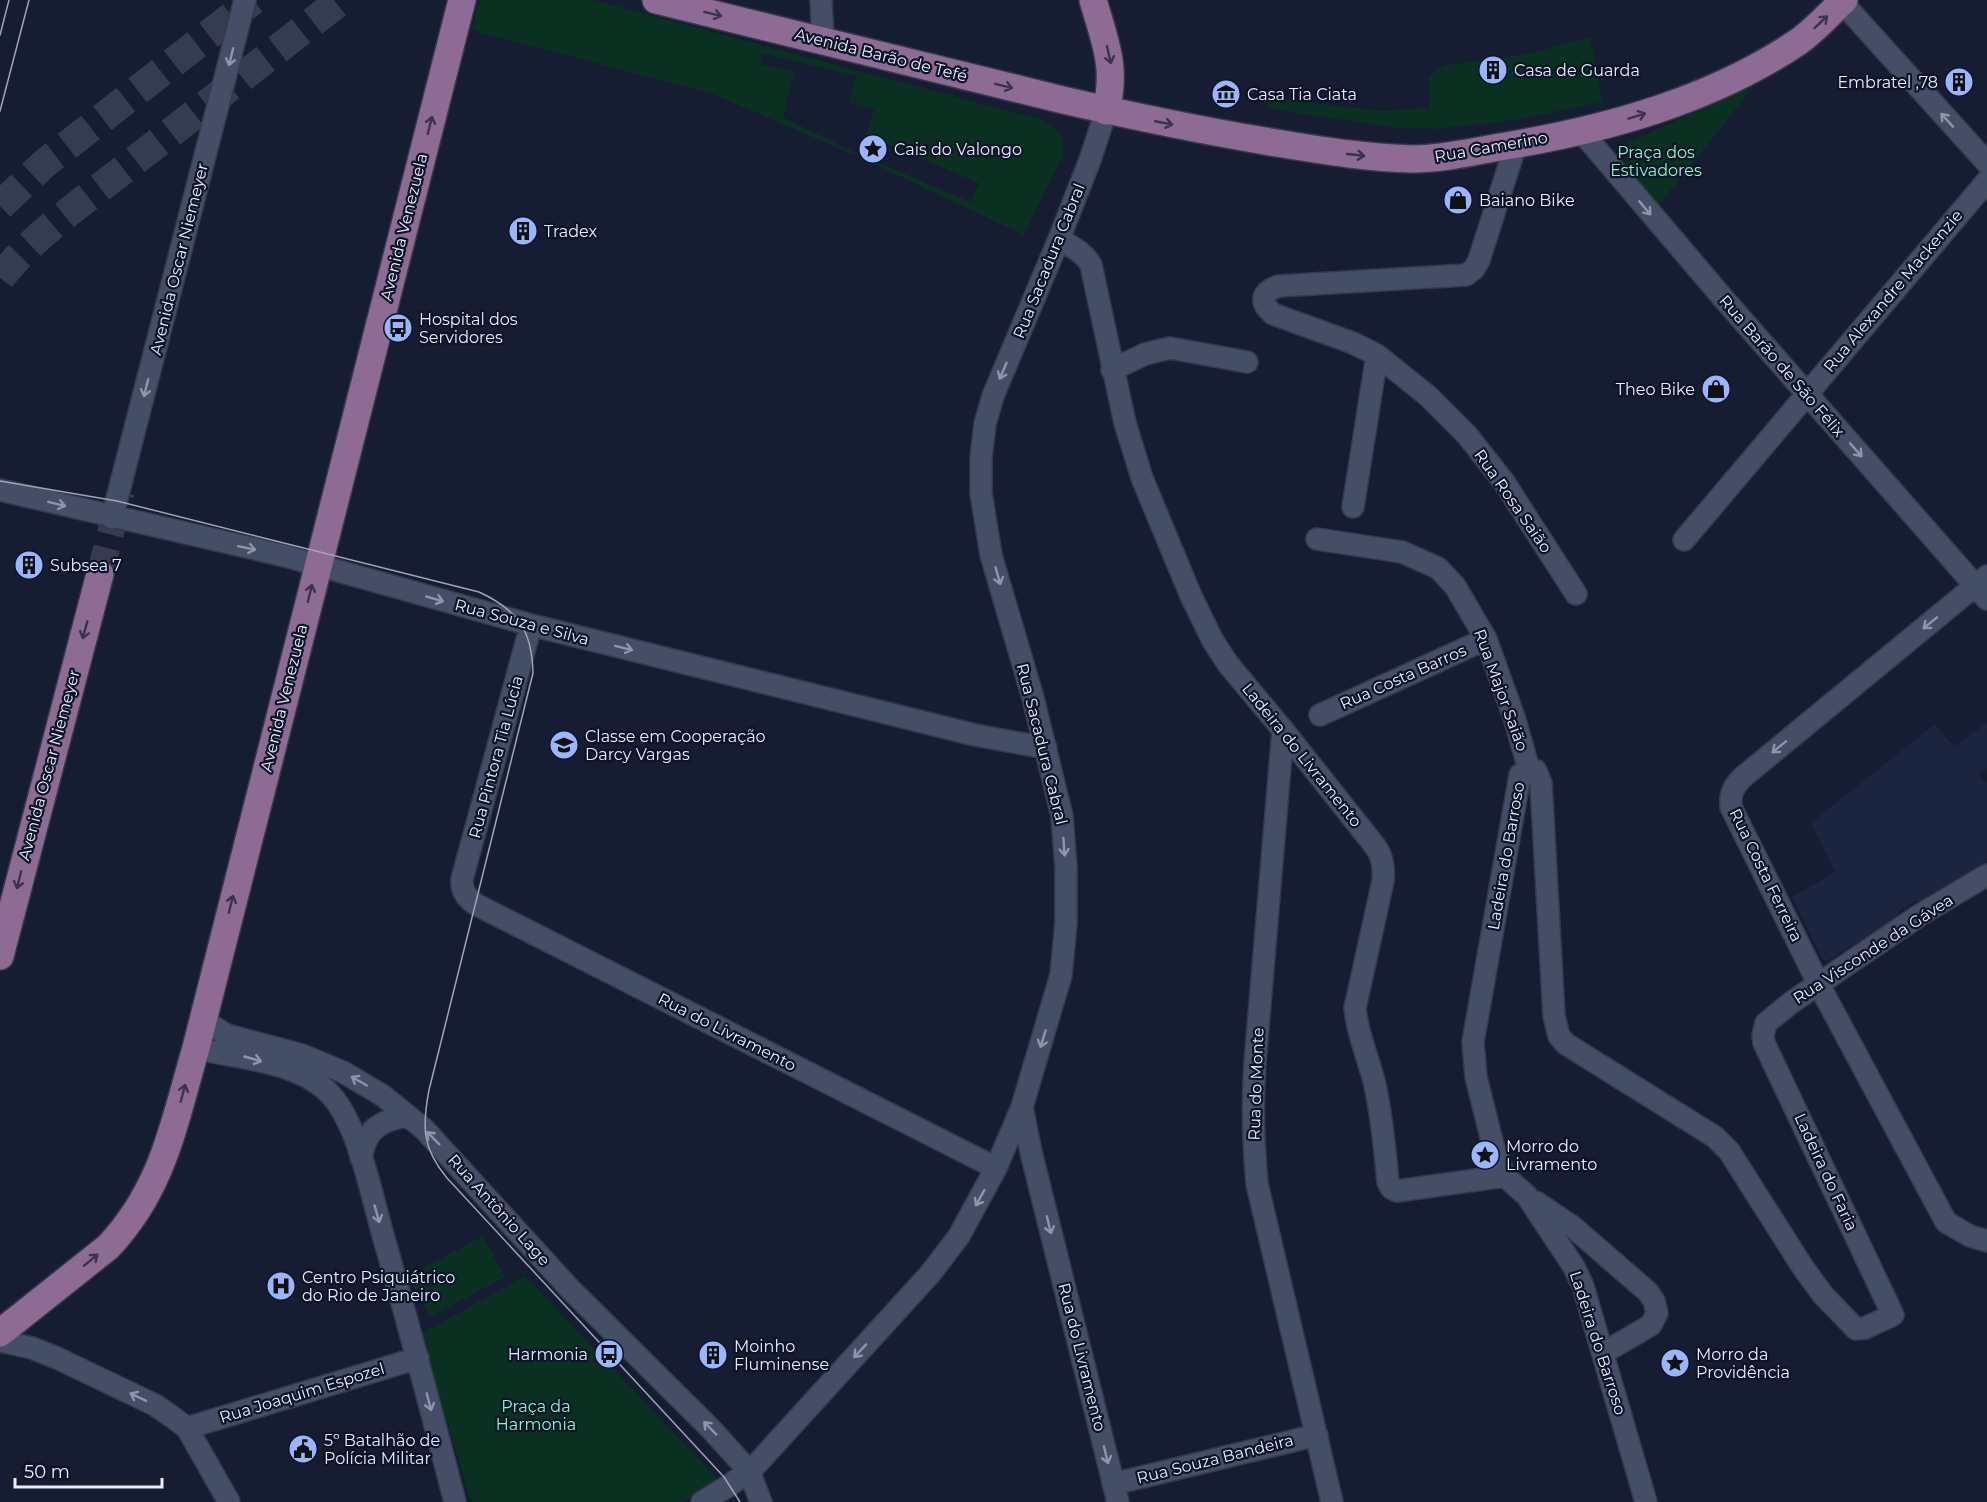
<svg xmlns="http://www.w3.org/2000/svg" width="1987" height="1502" viewBox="0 0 1987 1502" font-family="Montserrat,sans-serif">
<rect width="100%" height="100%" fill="#161d32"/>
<path fill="#1b2540" d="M1987,723V768L1979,774L1987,783V862L1923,902L1915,901L1899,910L1897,918L1827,961L1822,959L1792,897L1835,872L1811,823L1935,724L1954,746Z"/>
<path fill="#0a3021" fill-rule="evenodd" d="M480,0H594L1045,121C1060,132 1065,135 1063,155L1024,235L861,158L713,94L471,30ZM762,53L856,76L849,102L874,109L866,135L979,183L971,202L858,154L783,117L794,72L760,64Z
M1590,37L1602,102L1514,120L1436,129L1395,128L1267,108L1268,98L1381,111L1430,108L1429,76L1437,69L1447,65L1528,54Z
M1755,85L1658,206L1625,170L1629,142Z
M483,1236L505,1277L430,1317L408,1276Z
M525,1276L720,1482L682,1502H471L421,1334Z"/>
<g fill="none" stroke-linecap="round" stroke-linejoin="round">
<path stroke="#363c50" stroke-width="27" stroke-dasharray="27 14" stroke-linecap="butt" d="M100,574L121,492"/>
<path stroke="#363c50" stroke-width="30" stroke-dasharray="30 15" stroke-linecap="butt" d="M0,206L45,163L253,0
M0,278C30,238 88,198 128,166C199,111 270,55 341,0"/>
<g stroke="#353a4b" stroke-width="24">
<path id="minor" d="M821,0L823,41
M1840,0L1987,163
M1581,131L1723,298L1987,599
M1516,144L1479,260L1474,269L1466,275L1279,286C1261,292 1259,302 1273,314L1353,343L1377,355L1428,396L1467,435L1504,482L1576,594
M1059,239C1072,247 1084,252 1091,265L1125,423L1142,478L1191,596L1213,641L1228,664L1283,730L1375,846C1383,857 1384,868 1383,881L1355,1008C1357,1034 1369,1059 1375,1085C1382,1117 1385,1150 1388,1182L1391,1188L1397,1191L1505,1176
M1112,370L1145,354L1170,348L1247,362
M0,490L285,556L531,625L975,735L1046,748
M1353,507L1377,355
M112,518L245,0
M1317,539L1402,552L1438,568L1455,586L1486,639L1515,720L1529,770
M1684,540L1987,181
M1987,576L1743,777C1733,787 1730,793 1731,807L1818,983L1946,1222L1970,1236L1987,1241
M531,625L462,879C461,891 467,899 477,905L996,1168
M1320,715L1486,639
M1283,730L1255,1063C1252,1106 1253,1141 1257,1184L1332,1502
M202,1020L227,1035L302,1055L343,1072L382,1095L424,1129L571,1290L710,1428L749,1471L761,1502
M196,1048C237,1059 295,1060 328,1092C358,1121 371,1194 383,1235C408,1323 432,1413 455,1502
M1022,1107L1031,1152L1118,1502
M361,1158C366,1129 379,1121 407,1116
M1536,1202L1573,1227L1648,1292L1654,1301L1657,1313L1651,1325L1603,1353
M0,1341L32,1348L57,1358L155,1405L171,1416L187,1428L229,1502
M187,1428L418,1358
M1113,1484L1317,1435
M702,1502L730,1485L756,1465L930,1274L959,1236L996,1168L1022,1107L1061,975L1066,923V868L1062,816L1033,698L991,555L981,493V458L985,424L993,396L1059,239L1090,160L1106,111
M1646,1502L1583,1286L1574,1267L1527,1196L1505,1176L1493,1145L1476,1077L1473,1042L1520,775L1529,770L1536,771L1541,783L1554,1016L1559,1036L1566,1044L1715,1137L1729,1151L1802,1266L1823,1295L1856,1329L1865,1328L1893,1315L1764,1043L1763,1035L1766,1023L1792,1002L1920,915L1987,875"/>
</g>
<g stroke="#353a4b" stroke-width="30">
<path id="major" d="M656,0C792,33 927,67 1063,100C1136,117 1209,132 1283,144C1326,151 1369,158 1413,159C1444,159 1475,151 1506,146C1607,129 1712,100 1798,42C1815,30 1829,14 1844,0
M1093,0C1105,42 1117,67 1106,111
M0,956L100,574
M0,1333L108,1247C164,1188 174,1122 196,1048L462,0"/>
</g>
<use href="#minor" stroke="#444e66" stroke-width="21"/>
<use href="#major" stroke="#8e6b95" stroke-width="27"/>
<path stroke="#9fa5b6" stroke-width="1.5" d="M0,35L9,0
M0,111L29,0
M0,481L117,501L479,592C518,610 532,630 533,673L429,1090C422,1127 422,1148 447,1178L724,1477L740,1502"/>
</g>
<defs><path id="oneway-shaft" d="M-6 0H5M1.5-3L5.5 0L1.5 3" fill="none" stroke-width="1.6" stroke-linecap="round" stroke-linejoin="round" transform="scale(1.5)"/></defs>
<g stroke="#3a324e">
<use href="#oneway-shaft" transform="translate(713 14) rotate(14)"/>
<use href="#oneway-shaft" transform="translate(1821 22) rotate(-43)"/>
<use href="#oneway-shaft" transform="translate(1109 55) rotate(77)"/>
<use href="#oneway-shaft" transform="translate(1004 86) rotate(14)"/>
<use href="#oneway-shaft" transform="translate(1637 116) rotate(-17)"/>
<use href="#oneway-shaft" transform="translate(1164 123) rotate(11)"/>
<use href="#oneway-shaft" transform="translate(430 125) rotate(-76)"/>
<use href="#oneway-shaft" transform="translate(1356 155) rotate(6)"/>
<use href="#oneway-shaft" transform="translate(310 593) rotate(-76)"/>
<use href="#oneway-shaft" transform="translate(85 630) rotate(105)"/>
<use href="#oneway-shaft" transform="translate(19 880) rotate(104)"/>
<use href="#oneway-shaft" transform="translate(231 904) rotate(-76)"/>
<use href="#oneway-shaft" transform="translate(183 1093) rotate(-75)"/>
<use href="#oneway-shaft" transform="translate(91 1260) rotate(-39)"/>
</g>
<g stroke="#8e96aa">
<use href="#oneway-shaft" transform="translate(231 57) rotate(104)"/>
<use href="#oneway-shaft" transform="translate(1947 120) rotate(-132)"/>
<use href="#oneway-shaft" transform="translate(1645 208) rotate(50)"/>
<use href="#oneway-shaft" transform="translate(1003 371) rotate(113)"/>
<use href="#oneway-shaft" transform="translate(146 388) rotate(104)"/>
<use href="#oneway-shaft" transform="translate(1856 450) rotate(49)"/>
<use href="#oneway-shaft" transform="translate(57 504) rotate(14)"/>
<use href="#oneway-shaft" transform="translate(247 548) rotate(12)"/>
<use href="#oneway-shaft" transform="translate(998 576) rotate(74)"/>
<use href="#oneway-shaft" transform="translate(435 599) rotate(16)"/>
<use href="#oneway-shaft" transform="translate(1930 623) rotate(141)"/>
<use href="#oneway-shaft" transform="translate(624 648) rotate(14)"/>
<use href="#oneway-shaft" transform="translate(1779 747) rotate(141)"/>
<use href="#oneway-shaft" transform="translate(1064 847) rotate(86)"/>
<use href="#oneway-shaft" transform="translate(1043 1039) rotate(107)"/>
<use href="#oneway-shaft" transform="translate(253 1059) rotate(16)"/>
<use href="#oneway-shaft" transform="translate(359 1081) rotate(-150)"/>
<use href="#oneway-shaft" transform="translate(433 1138) rotate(-135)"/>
<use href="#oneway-shaft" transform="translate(980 1198) rotate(119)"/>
<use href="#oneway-shaft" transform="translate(377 1214) rotate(74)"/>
<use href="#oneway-shaft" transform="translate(1049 1225) rotate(76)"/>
<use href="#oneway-shaft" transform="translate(860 1351) rotate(133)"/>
<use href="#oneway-shaft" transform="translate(138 1397) rotate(-154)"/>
<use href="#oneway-shaft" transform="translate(429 1402) rotate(75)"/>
<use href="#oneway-shaft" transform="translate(710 1428) rotate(-134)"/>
<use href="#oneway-shaft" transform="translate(1106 1455) rotate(76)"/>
</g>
<defs>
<g id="building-disc" transform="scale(1.5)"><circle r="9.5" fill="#99b5fd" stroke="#0d1428"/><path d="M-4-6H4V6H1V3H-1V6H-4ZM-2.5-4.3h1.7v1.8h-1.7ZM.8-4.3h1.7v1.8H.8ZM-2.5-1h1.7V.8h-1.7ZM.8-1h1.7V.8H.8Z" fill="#111"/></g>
<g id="museum-disc" transform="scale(1.5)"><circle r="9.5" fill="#99b5fd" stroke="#0d1428"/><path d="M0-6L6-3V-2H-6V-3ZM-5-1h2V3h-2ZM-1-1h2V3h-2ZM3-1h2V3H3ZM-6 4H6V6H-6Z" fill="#111"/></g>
<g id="sight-disc" transform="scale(1.5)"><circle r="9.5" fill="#99b5fd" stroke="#0d1428"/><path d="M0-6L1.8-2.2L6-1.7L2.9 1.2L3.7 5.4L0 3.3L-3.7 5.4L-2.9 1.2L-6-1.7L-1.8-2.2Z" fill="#111"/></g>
<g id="shop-disc" transform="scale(1.5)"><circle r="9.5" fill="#99b5fd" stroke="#0d1428"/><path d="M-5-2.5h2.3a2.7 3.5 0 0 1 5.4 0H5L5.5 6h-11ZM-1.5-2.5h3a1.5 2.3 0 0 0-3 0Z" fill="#111"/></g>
<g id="bus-disc" transform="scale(1.5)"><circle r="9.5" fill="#99b5fd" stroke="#0d1428"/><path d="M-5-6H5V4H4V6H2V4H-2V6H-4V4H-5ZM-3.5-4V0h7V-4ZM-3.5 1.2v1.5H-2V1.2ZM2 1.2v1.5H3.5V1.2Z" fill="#111"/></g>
<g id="school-disc" transform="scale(1.5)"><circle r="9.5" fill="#99b5fd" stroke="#0d1428"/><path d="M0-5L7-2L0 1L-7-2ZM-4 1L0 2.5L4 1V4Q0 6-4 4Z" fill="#111"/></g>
<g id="hospital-disc" transform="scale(1.5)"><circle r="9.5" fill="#99b5fd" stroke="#0d1428"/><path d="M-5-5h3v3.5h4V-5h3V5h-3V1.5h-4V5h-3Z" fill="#111"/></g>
<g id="civic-disc" transform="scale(1.5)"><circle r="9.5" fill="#99b5fd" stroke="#0d1428"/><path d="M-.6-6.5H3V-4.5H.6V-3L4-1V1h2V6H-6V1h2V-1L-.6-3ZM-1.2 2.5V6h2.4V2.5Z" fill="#111"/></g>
</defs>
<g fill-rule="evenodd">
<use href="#building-disc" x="1493" y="70"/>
<use href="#building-disc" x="1959" y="82"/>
<use href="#museum-disc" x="1226" y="94"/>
<use href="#sight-disc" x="873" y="149"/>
<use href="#shop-disc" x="1458" y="200"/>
<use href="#building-disc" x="523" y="231"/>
<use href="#bus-disc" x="398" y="328"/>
<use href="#shop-disc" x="1716" y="389"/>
<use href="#building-disc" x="29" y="565"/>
<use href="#school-disc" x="564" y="745"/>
<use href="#sight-disc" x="1485" y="1155"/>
<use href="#hospital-disc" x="281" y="1286"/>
<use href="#bus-disc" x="609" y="1354"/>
<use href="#building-disc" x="713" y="1355"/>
<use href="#sight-disc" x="1675" y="1363"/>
<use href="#civic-disc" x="303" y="1449"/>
</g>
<g text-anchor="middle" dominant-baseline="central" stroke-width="4.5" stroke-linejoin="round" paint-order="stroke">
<g font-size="16" fill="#e8eefd" stroke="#0d1428">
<text transform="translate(881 55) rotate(14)">Avenida Barão de Tefé</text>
<text transform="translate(1491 147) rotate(-10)">Rua Camerino</text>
<text transform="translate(404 227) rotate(-76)">Avenida Venezuela</text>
<text transform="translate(179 259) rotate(-76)">Avenida Oscar Niemeyer</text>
<text transform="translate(1049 261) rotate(-68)">Rua Sacadura Cabral</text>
<text transform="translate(1893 291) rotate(-50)">Rua Alexandre Mackenzie</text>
<text transform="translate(1782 366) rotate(49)">Rua Barão de São Félix</text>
<text transform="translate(1513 501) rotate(55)">Rua Rosa Saião</text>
<text transform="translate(522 622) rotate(15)">Rua Souza e Silva</text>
<text transform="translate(1403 677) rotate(-24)">Rua Costa Barros</text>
<text transform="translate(1501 690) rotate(70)">Rua Major Saião</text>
<text transform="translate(284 698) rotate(-76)">Avenida Venezuela</text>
<text transform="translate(1042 744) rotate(76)">Rua Sacadura Cabral</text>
<text transform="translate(1302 755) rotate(51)">Ladeira do Livramento</text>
<text transform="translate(496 757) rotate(-75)">Rua Pintora Tia Lúcia</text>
<text transform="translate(49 765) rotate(-75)">Avenida Oscar Niemeyer</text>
<text transform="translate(1506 856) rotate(-80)">Ladeira do Barroso</text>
<text transform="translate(1766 875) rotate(64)">Rua Costa Ferreira</text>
<text transform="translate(1873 949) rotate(-33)">Rua Visconde da Gávea</text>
<text transform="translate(727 1032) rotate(27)">Rua do Livramento</text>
<text transform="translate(1256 1084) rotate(-88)">Rua do Monte</text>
<text transform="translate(1826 1172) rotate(65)">Ladeira do Faria</text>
<text transform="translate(499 1210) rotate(48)">Rua Antônio Lage</text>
<text transform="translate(1598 1343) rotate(72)">Ladeira do Barroso</text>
<text transform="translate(1082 1357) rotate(76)">Rua do Livramento</text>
<text transform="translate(302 1393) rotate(-17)">Rua Joaquim Espozel</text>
<text transform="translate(1215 1459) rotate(-14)">Rua Souza Bandeira</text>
</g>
<g font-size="16" fill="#e8eefd" stroke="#0d1428" text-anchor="start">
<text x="1514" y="70">Casa de Guarda</text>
<text x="1938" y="82" text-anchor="end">Embratel ,78</text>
<text x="1247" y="94">Casa Tia Ciata</text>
<text x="894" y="149">Cais do Valongo</text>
<text x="1479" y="200">Baiano Bike</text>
<text x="544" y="231">Tradex</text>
<text x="419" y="319">Hospital dos<tspan x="419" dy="18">Servidores</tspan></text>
<text x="1695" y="389" text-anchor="end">Theo Bike</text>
<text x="50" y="565">Subsea 7</text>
<text x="585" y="736">Classe em Cooperação<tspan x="585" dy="18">Darcy Vargas</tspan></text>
<text x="1506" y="1146">Morro do<tspan x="1506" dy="18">Livramento</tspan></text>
<text x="302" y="1277">Centro Psiquiátrico<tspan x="302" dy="18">do Rio de Janeiro</tspan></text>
<text x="734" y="1346">Moinho<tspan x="734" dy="18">Fluminense</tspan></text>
<text x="588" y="1354" text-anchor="end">Harmonia</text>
<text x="1696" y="1354">Morro da<tspan x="1696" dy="18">Providência</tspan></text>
<text x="324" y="1440">5º Batalhão de<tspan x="324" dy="18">Polícia Militar</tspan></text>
</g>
<g font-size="16" fill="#8bf6c6" stroke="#0d1428">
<text x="1656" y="152">Praça dos<tspan x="1656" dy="18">Estivadores</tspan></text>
<text x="536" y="1406">Praça da<tspan x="536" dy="18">Harmonia</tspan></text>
</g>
</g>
<path d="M15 1478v9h147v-9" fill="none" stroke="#e8eefd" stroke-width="3"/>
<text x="24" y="1478" font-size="18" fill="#e8eefd" stroke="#0d1428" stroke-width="4.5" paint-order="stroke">50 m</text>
</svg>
